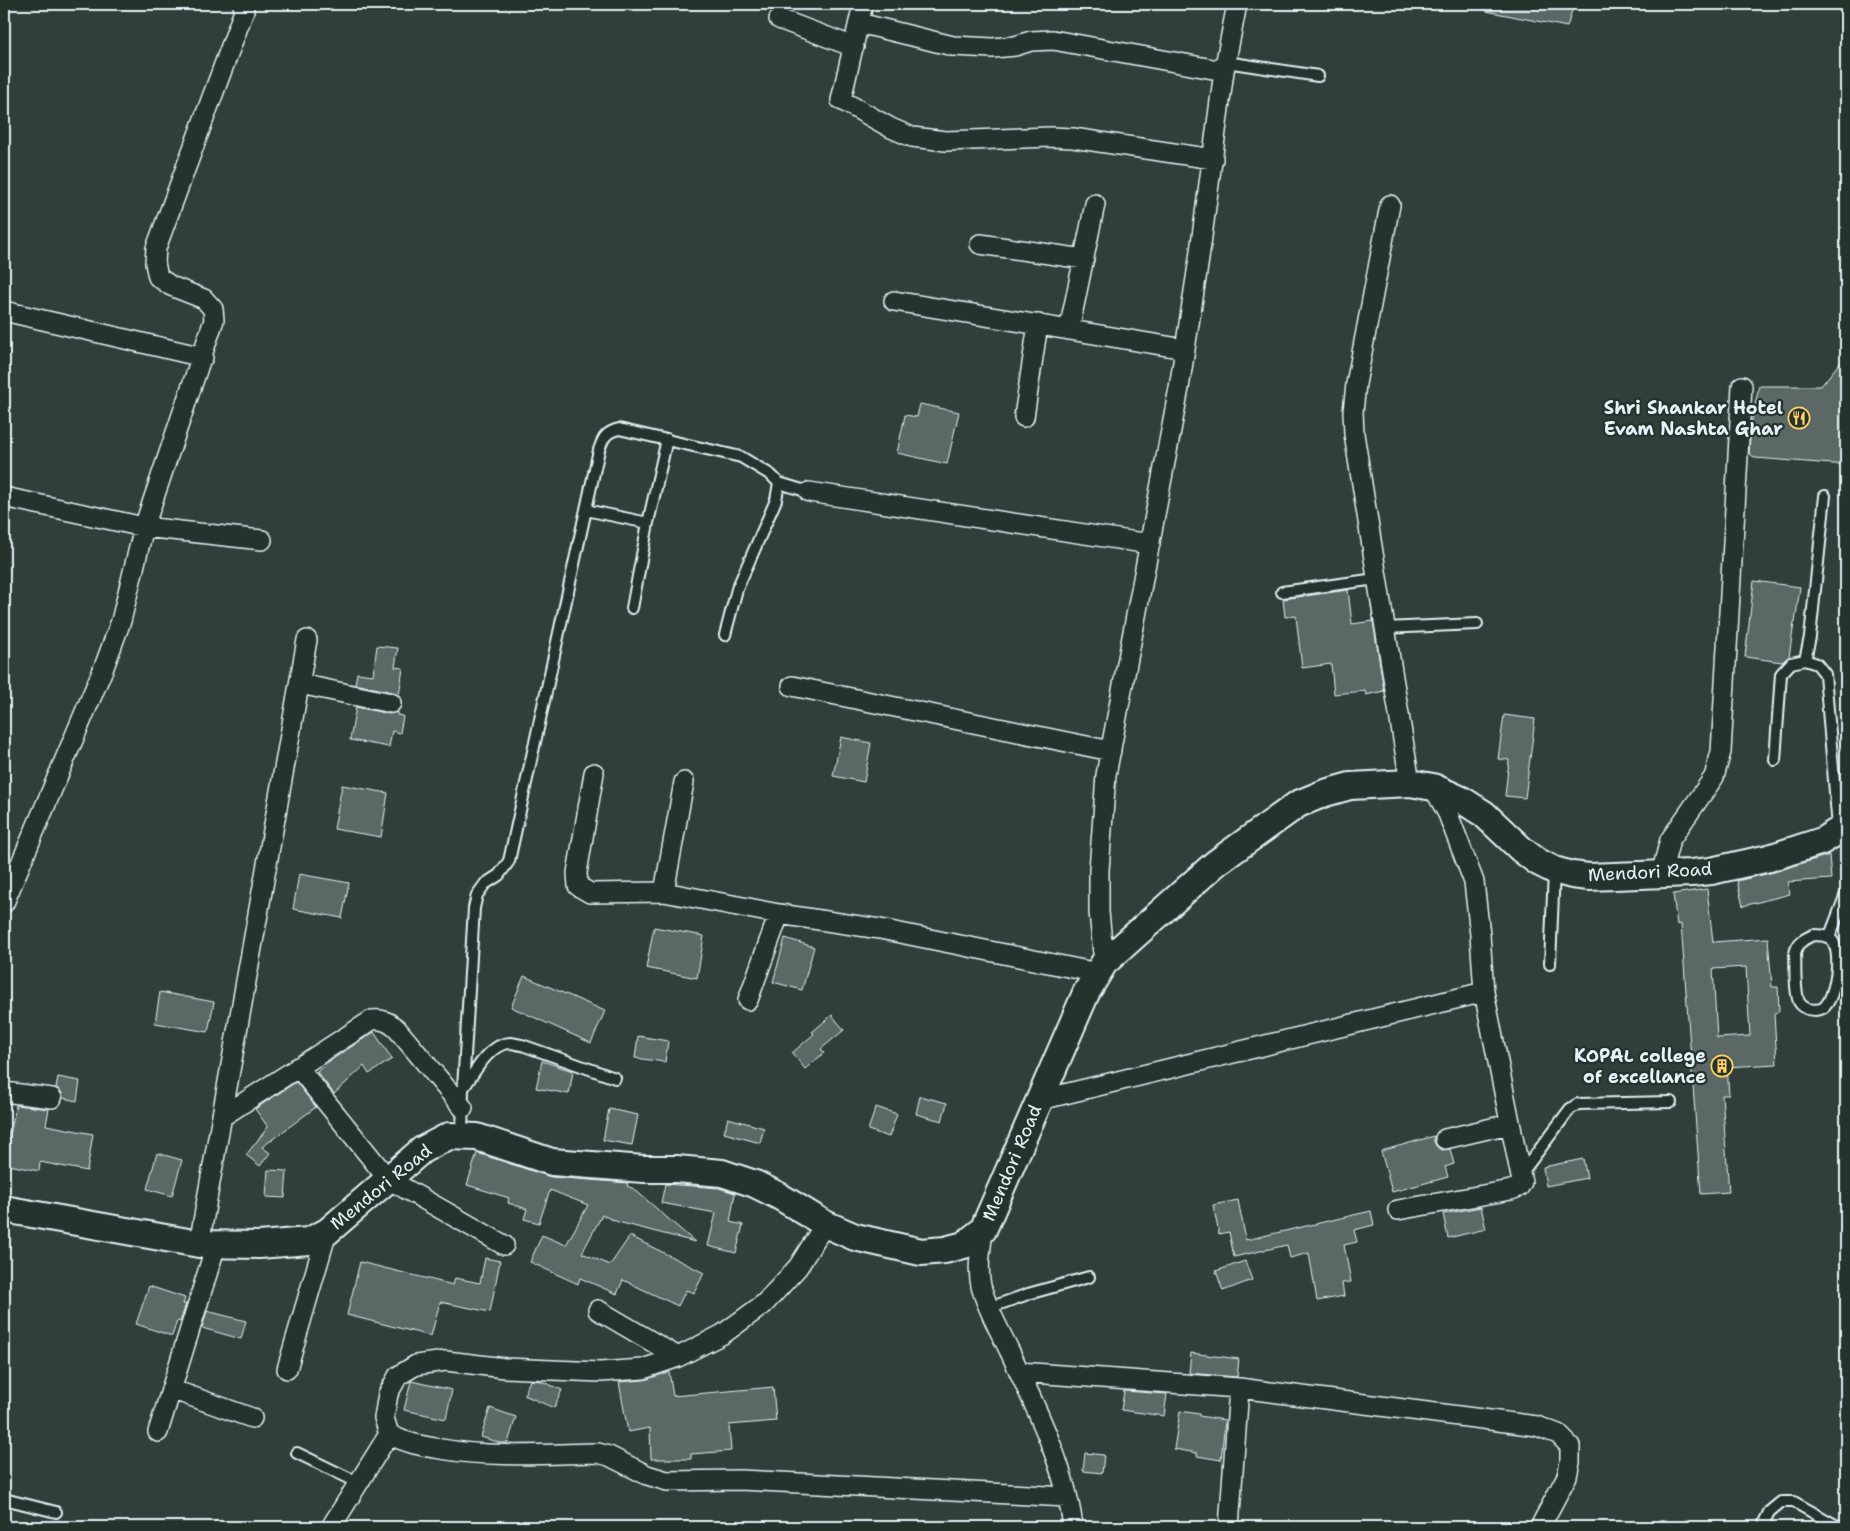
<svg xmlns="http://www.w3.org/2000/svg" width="1850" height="1531" viewBox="0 0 1850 1531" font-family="'Shantell Sans',sans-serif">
<rect width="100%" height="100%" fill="#323e39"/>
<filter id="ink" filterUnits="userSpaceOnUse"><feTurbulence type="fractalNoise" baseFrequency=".02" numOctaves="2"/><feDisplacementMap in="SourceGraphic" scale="10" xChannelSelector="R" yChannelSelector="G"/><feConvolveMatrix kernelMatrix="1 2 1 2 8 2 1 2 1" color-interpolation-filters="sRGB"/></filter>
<g filter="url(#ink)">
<path fill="#5c6865" stroke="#e8f1f8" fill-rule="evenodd" d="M1486,4H1574L1567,27L1486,11Z
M1846,355V465L1755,458L1749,453L1751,424L1759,386H1821Z
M920,404L959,412L947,464L897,453L905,415L917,417Z
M1754,581L1800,587L1795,623H1794L1789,657L1782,662L1745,657Z
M1348,590L1352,624L1373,621L1384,691L1366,695L1365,691L1334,694L1331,664L1302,668L1296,616L1285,617L1283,599Z
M377,646L398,648L395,667L403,668L399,696L393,692L355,684L357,673L373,675Z
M356,707L389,714L397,712V715L403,716L400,733L392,731L389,747L350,740Z
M1504,715L1535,719L1525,798L1505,796L1509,760L1498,759Z
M841,737L871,743L864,782L833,776Z
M342,785L388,793L381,837L334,829Z
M1829,855L1831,879L1787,882L1790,894L1743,906L1737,881L1774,872Z
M299,874L349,883L342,918L293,909Z
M1707,889L1713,942L1768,938L1772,987H1778L1779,1012L1774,1013L1777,1064L1727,1067L1729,1095H1722L1729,1192L1701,1194L1681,924L1677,925L1673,894ZM1746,967L1750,1036L1717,1038L1713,969Z
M654,927L704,936L697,978L646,968Z
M785,938L814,947L802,990L773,982Z
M524,976L605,1011L591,1043L511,1007Z
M160,992L214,1002L208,1032L155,1023Z
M832,1015L844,1030L821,1049L824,1053L805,1069L792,1053L814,1034L812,1032Z
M374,1032L392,1059L369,1074L364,1066L334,1094L317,1072L328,1062Z
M638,1036L668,1041L665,1062L635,1058Z
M542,1061L573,1071L569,1094L536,1088Z
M58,1077L80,1081L77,1101L63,1098L62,1093L56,1088Z
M296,1082L316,1107L262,1147L270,1153L260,1166L246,1155L268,1127L255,1109Z
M920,1096L947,1103L942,1121L916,1114Z
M16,1105L49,1109L46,1125L93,1134L87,1171L40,1162L39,1171L4,1164L9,1131H11Z
M876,1107L897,1114L889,1137L868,1130Z
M609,1109L638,1115L632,1145L603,1140Z
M728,1118L764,1128L760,1143L724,1133Z
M1434,1136V1142L1437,1147L1442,1150L1450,1149L1454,1164L1445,1167L1448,1177L1392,1192L1381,1151Z
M157,1153L182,1160L172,1196L147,1189Z
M477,1153L551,1177L628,1183L627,1186L634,1189L695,1242L618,1222L602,1215L582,1253L610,1265L630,1236L704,1273L694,1293L686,1290L678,1306L623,1280L617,1294L580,1278L578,1284L530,1262L542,1235L566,1245L588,1205L550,1190L539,1223L524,1219L527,1209L508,1203L509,1198L467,1185Z
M1583,1159L1587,1178L1546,1186L1543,1167Z
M268,1170L287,1171L285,1198L266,1197Z
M665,1184L719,1188L735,1193L730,1222L743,1225L736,1253L708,1246L716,1213L661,1203Z
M1238,1200L1246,1240L1371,1211L1374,1225L1354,1230L1357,1242L1344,1245L1351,1282L1342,1283L1344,1296L1317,1301L1309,1253L1290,1258L1287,1245L1234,1257L1229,1232L1219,1234L1213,1205Z
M1481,1207L1486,1229L1448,1238L1443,1214Z
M485,1258L500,1261L490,1312L440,1302L431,1336L347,1315L360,1262L453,1285L455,1278L480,1283Z
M1245,1261L1252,1280L1223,1291L1216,1271Z
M149,1286L185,1298L183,1304H186L180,1322L177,1321L172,1336L136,1324Z
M207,1311L246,1321L241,1339L202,1328Z
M1191,1353L1239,1359L1237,1377L1189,1373Z
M669,1372L673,1396L773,1387L776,1421L729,1425L731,1451L691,1454V1459H651L650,1428L628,1432L619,1382L644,1380Z
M530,1380L541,1381L562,1390L554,1408L524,1395Z
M411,1381L452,1390L446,1419L404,1410Z
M1124,1391L1167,1394L1164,1416L1121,1410Z
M490,1408L516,1417L508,1443H501L481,1437Z
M1180,1411L1199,1414V1416L1225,1420L1221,1460L1197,1456V1453L1174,1449Z
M1085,1453L1104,1455L1102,1473L1083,1471Z"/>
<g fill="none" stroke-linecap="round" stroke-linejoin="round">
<g stroke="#e8f1f8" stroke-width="14">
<path id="service" d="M1226,62L1318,76
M779,483L809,492
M586,510L648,523
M1282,592L1376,579
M632,608L648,523L667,439
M1384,628L1477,624
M1805,660L1810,637L1825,496
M1775,760L1781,674L1791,663L1805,660L1817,664L1825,674L1838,828
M1813,935C1819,935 1826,935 1831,939C1843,950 1836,999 1823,1008C1818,1011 1813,1010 1808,1009C1803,1007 1799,1004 1798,999C1794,984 1796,968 1795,953C1798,942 1804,939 1813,935Z
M1829,938L1846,894
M1550,964L1554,871
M464,1087C475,1072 489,1044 510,1043C514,1043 519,1045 522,1045L615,1078
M462,1137L463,1088L474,908L477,895L485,884L499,875L509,861L599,450C603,438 606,432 619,429L741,457L771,475L779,483L776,500L737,589L725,635
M1521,1174L1570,1109L1578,1104L1671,1102
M989,1308L1028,1294L1089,1277
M297,1453L359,1483
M4,1499L56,1512
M1762,1527L1769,1512L1781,1502H1794L1839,1527"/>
</g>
<g stroke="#e8f1f8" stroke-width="22">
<path id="minor" d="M863,4L841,100L891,128L912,137L946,141L1050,137L1073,138L1213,159
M779,19L854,47
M859,23L953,46L993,48L1015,46L1031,41L1053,40L1224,71
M1390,205L1356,384L1353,412L1354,434L1410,783
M980,244L1084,259
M894,301L1185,349
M4,311L203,357
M1069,330L1095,204
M1024,417L1038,324
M809,492L1150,544
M4,497L144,527L262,540
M300,684L391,703
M792,686L1111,751
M594,773L577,873L578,886L590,893L664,892L779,914L880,929L1098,973
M1661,874L1670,840L1714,777L1721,752L1742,386
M664,892L684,782
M4,903L104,667L121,621L144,527L214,320L213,309L204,299L171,286L158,277L155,263L156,248L244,11L243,4
M1104,963L1099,912V870L1106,775L1179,388L1199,259L1224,71L1237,4
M748,1000L779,914
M298,1067L388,1179L504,1245
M4,1092L52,1098
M1040,1100L1484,992
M223,1116L372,1020C383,1019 389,1022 397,1029L463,1108
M1445,1139L1509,1124
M1398,1210L1511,1190L1519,1187L1522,1182L1484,992L1480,935L1474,882L1448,814L1433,787
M825,1224L798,1267L764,1304L723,1334L678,1357L643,1369L600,1372L505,1368L446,1361L416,1365L398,1376L388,1394L384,1418L389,1434C405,1443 422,1446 441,1449C493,1458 545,1454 598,1453L609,1456L647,1475L667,1481L740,1480L1067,1497
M983,1230C981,1249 977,1267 981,1286C987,1309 1000,1331 1010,1352C1035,1406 1066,1468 1073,1527
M199,1244L307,640
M598,1310L678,1357
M287,1369L327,1232
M1019,1372L1239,1388L1537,1426L1558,1434L1570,1446V1462L1567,1476L1540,1527
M171,1389L252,1418
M158,1432L216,1245
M331,1527L389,1434
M1229,1527L1239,1388"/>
</g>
<g stroke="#e8f1f8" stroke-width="30">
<path id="secondary" d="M4,1209L199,1244L259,1245L309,1241L327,1232L422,1150L449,1136L477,1137L552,1162L644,1169H676L722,1173L755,1184L779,1196L825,1224L855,1237L921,1252L945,1250L964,1245L983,1230L1086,993L1104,963L1216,863L1298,804L1325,793L1350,786L1410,783L1433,787L1462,800L1484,814L1522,850L1538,862L1554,870L1572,875L1589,877L1691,873L1711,871L1769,858L1822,841L1846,826"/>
</g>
<use href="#service" stroke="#26332d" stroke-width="10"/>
<use href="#minor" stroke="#26332d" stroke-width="19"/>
<use href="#secondary" stroke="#26332d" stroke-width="26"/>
</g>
</g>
<defs>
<g id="restaurant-ring" transform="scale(1.125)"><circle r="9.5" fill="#26332d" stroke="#ffd166" stroke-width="1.5"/><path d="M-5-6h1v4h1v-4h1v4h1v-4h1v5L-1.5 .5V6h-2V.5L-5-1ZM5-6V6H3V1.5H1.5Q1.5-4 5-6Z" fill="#ffd166"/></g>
<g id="building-ring" transform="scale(1.125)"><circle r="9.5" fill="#26332d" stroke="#ffd166" stroke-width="1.5"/><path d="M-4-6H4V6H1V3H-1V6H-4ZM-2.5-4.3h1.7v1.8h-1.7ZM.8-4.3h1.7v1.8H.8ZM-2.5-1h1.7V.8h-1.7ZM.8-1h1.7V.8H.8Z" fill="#ffd166"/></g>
</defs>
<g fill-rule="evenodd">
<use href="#restaurant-ring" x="1799" y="418"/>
<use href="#building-ring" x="1722" y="1066"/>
</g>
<g text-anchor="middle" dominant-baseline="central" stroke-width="4.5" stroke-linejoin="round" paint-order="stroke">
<g font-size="18" font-weight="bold" fill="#e8f1f8" stroke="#26332d" text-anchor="end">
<text x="1783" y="408">Shri Shankar Hotel<tspan x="1783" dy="21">Evam Nashta Ghar</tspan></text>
<text x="1706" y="1056">KOPAL college<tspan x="1706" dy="21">of excellance</tspan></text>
</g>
<g font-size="18" fill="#e8f1f8" stroke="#26332d">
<text transform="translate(1650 872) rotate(-3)">Mendori Road</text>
<text transform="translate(1012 1163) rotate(-67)">Mendori Road</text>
<text transform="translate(381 1187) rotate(-39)">Mendori Road</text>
</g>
</g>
<rect width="1850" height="1531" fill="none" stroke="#26332d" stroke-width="20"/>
<rect x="10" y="10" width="1830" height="1511" fill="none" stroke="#e8f1f8" stroke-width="2" filter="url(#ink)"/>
</svg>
